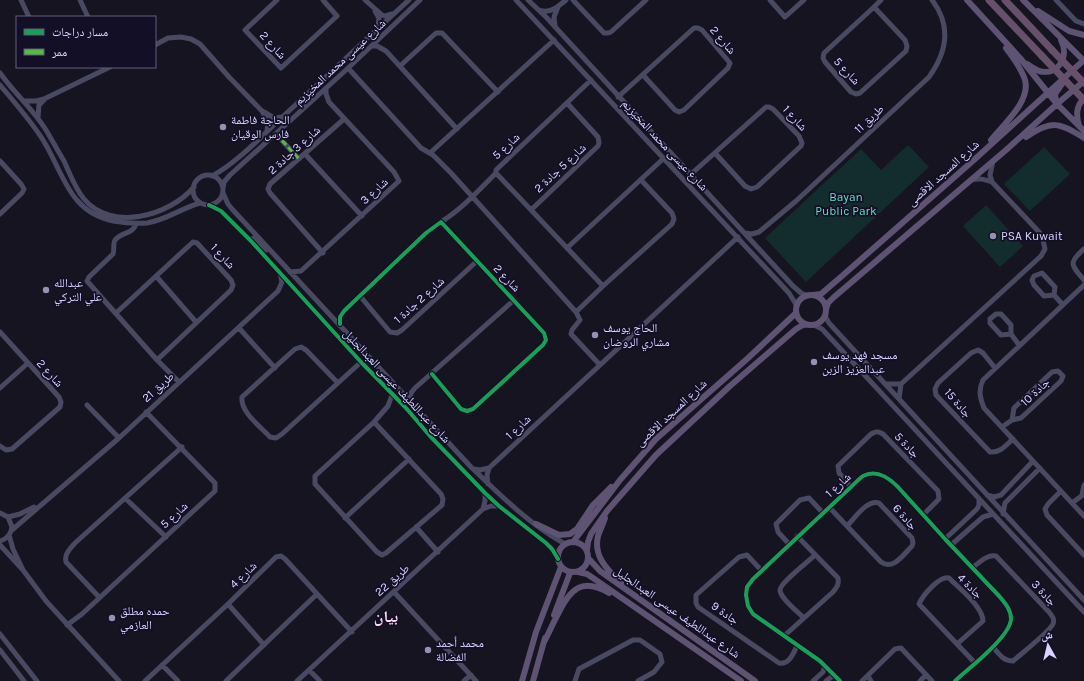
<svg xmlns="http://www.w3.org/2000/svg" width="1084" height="681" viewBox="0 0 1084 681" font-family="Karla,'Noto Naskh Arabic',sans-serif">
<rect width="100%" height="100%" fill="#161421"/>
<path fill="#132c2d" d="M908,145L929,167L806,282L765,238L861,149L881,170Z
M1044,147L1070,174L1030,211L1004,184Z
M986,205L1023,246L1000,267L963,226Z"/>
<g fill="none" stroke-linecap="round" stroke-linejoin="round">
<path stroke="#4a4962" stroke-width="5" d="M21,0L29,17
M80,0L88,17
M277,0L245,30L281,68L337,16L323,0
M365,0L382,15L385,16L392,14
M516,0L789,293L797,306
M528,0L547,18L793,286L801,293L808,296
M573,0L604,33H608L611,32L646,0
M770,0L785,17L804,0
M1056,0L1076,21L1084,24
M874,7L905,40L907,46L906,51L860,93L856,94L851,92L825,62L823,58L824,53L874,7L881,0
M539,10C551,14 557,7 566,0
M375,11L379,18L378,27
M555,26L554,17L558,7
M155,45L168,38L181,37L191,39L200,44L229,77L262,111L268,123L267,131
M371,46H377L386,51L457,129
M400,66L436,33H442L498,92
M348,68L421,148L433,155L451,173L576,312L580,320L572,330L571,334L600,365
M0,73C14,93 33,109 46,130C52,140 58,151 64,161C70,174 75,188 84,199C112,232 169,216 194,187
M0,85C15,103 31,121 43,140C64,174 69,212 113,221C125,223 135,224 147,223C166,220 182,208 200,203
M618,97L694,28H698L702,30L730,63L728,68L684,110L679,112L675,110L643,75
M25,101H36L44,99L110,67
M264,112L274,118L282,117
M38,118L39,105L44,100
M276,134L299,159
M430,153L554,40
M305,154L362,216
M0,161L21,184L24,189L22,193L0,214
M496,173L603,286
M690,175L766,107H769L773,109L799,136L802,143L801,146L757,187L751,189L745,186L715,153
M193 190a15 15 0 1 1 30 0a15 15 0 1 1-30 0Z
M212,176C235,164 260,138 279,120C323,80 365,40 409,0
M992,182L990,175L993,161
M223,188L224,182L230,175L346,70L420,0
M223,193L228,204L232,209L471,467C500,495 529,524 565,544
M209,205L221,211L251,241L361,362L406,408L430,436L485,493L499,506L546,543L552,549L558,559
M531,210L598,146L599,143L598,137L567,103
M441,222C462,209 479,190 496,173V170L591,80
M136,224C133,234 122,232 116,239C112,242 115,249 113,254L89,277L87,281L157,360L179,382
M745,233L752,234L759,232L796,201L929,77C947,52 952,26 932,0
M251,241V239L254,238L266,250
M567,248L664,158
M1084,249C1068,263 1071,265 1084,280
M323,253L270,193L268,189L270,184L344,119
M290,272L301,271L399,181L394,172L329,102L326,94V89
M1042,273L1055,287L1054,295L1044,296L1034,285L1032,280L1034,276Z
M156,276L196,322
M1084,285L983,380C978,390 980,398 984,408L1084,516
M1054,295L1063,305
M360,296L390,332L397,333L402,330L477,261
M576,312L603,286L672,224L674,219L672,213L641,180
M116,313L193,242L197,243L231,280L233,285L231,290L157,360
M825,316L829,323L1084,600
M340,324V317L344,311L426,233L441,222L544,333L546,340L543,345L473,409L467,411L461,409L432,374
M814,325L822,329L1084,612
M239,328L275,368
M0,332L59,397L61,402L60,407L12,449L6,450L0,446
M1011,334L1001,335L990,323V319L996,314H1001L1011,325V334L1019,345
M995,368L983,353L978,350L971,353L938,383L935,389L936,395L990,452C1000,453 1005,446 1013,439
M338,383L306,350L301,347L295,349L242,397C240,412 261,427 270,437L276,438L282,434L361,362
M886,384H901
M0,388L28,363
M899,399L901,384L1041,256L1045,249L1043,240L1040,233L992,182C984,179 979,178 971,180
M409,400L411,393L415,388L514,300
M87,405L119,438
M374,422L441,494L443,499L442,505L386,553L382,555L377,552L315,484V476L374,422L388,406L392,395
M1002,427L1012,420L1021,418L1061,381L1063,376L1058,371L1052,372L1014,408L1012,420
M474,469L480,470L489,468L738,237
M488,484L487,475L489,468
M851,487L839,473L838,466L871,434C876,431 878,431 883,434L938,491L939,499L924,514
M1061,491L1048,504L1045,509L1047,515L1084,555
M987,495L994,497L1001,495L1033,461
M1082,495L1084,485
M125,498L166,537
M1072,503L1084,494
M829,507L881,562C893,571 904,554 912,546L913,543L912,538L879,503C867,499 855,518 847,526
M483,509L485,501V493
M0,513L8,517L12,527C11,534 7,539 0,541
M1003,514L1005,503L1040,468
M8,517L20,514L34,507
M345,518L409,459
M416,527L438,552
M12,530L119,438L278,291L282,282L280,273
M945,539L977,509L979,505V499
M789,544L778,532L776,524L800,500L809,498L823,513
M0,545L23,570L13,549L9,535
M951,545L983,517L993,514
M972,568C979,563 987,554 996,556L1049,612C1052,616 1055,619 1053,624C1049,632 1021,654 1013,661C1003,661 999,654 993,647
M23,570L46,601L119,681
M761,570L747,555L739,557L696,595V603L698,607L779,663C789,665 793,654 797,646
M394,592L476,681
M99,597L66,562C64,554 70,549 75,543L182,447
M228,604L264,645
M804,618C798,612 780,598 780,590C780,583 809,561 815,555
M67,625L82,614L215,491V483L146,412
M0,634L37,681
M784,636L833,592C837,587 839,585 838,578L797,536
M957,644L983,621C983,607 959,588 949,578C939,576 923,595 919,604L975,663
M0,650L24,681
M162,665L178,681
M309,670L320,681
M868,676L871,681
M145,681L228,604L276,557L281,556L285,559L352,632
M226,681L317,594
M297,681L483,509L491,506H499
M464,681L471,675
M575,681L579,669L633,640H640L660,654L662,662L654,672L638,681
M813,681L823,672L825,666
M826,681L834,675
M840,681L820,661L753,614L748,606L746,595L747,587L753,579L851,487C855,483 859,479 863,476C877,469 889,478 898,487L945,539L1000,597C1005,603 1011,610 1011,619C1010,637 969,668 955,681
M862,681L895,649L901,648L932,681
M920,681L926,675"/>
<path stroke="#5e5373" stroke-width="6" d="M967,0L1020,58L1057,104L1084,131
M1023,0L1084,61
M1038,11L1069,31L1084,35
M1027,64C1031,67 1034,69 1039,71C1057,76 1070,58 1061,40
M1056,103L1055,94L1064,81
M1079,126C1076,115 1076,106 1084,98
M1026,137C1051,120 1059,122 1084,138
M991,140C1003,125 1031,101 1025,80C1022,69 1013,58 1006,48
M813,295L821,294L842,276L975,159L1084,60
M796 310a15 15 0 1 1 30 0a15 15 0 1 1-30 0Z
M826,309L828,303L833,298L1006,150L1057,104L1084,81
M605,518C603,524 600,530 598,536C593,557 608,570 621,583
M536,524L559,535L570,534L577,529L593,505L611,487
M558 557a15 15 0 1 1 30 0a15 15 0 1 1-30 0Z
M573,542L620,480L656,439L747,359L796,313
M587,550L588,542L591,534L607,511L656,455L730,386L796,329L801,326L806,324
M589,559L600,571L755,681
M578,572L587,574L593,578L741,681
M554,615L570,573
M544,642C549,633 553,623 558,614C570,589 582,577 609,593
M522,681L536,632L561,567
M533,681L545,638"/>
<path stroke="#67516a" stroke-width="7" d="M989,0L1042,56
M1005,0L1052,50"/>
<path stroke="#67516a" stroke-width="7" d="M1052,50L1084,83
M1042,56L1084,100"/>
<path stroke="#58b947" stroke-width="3" stroke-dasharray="6 3" stroke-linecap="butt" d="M276,134L299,159"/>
<g stroke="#130f26" stroke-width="6">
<path id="cycleway" d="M209,205L221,211L251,241L361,362L406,408L430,436L485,493L499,506L546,543L552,549L558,559
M340,324V317L344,311L426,233L441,222L544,333L546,340L543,345L473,409L467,411L461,409L432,374
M840,681L820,661L753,614L748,606L746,595L747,587L753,579L851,487C855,483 859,479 863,476C877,469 889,478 898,487L945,539L1000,597C1005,603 1011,610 1011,619C1010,637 969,668 955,681"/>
</g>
<use href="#cycleway" stroke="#1a9f57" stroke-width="4"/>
</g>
<g fill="#9591b1" stroke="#130f26" stroke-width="1.5">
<circle cx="223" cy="127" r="4"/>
<circle cx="993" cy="236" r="4"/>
<circle cx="46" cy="290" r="4"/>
<circle cx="595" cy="335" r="4"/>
<circle cx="814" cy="362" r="4"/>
<circle cx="112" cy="618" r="4"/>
<circle cx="428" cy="650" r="4"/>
</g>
<g text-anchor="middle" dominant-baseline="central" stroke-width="3.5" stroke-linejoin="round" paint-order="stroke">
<g font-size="12" fill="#d9d4ff" stroke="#130f26">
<text transform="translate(723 40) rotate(49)">شارع 2</text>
<text transform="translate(273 45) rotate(47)">شارع 2</text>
<text transform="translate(340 62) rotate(-43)">شارع عيسى محمد المخيزيم</text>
<text transform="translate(847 71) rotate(47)">شارع 5</text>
<text transform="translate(795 118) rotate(48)">شارع 1</text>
<text transform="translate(869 119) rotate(-43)">طريق 11</text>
<text transform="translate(665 145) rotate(47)">شارع عيسى محمد المخيزيم</text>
<text transform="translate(506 146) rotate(-43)">شارع 5</text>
<text transform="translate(294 150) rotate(-42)">شارع 3 جادة 2</text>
<text transform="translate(560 168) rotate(-43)">شارع 5 جادة 2</text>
<text transform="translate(943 173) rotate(-42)">شارع المسجد الاقصى</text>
<text transform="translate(374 191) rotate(-43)">شارع 3</text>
<text transform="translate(223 256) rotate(47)">شارع 1</text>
<text transform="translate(507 278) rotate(46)">شارع 2</text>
<text transform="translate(419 300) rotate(-42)">شارع 2 جادة 1</text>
<text transform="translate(50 373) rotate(47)">شارع 2</text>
<text transform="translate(397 386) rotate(47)">شارع عبداللطيف عيسى العبدالجليل</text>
<text transform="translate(158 387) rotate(-42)">طريق 21</text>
<text transform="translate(1035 392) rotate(-43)">جادة 10</text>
<text transform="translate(958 403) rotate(49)">جادة 15</text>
<text transform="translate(671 413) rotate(-43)">شارع المسجد الاقصى</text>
<text transform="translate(518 427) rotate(-43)">شارع 1</text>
<text transform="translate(907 445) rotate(46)">جادة 5</text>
<text transform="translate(838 485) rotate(-42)">شارع 1</text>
<text transform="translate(174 515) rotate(-43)">شارع 5</text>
<text transform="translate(905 517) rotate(48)">جادة 6</text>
<text transform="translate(243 575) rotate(-44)">شارع 4</text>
<text transform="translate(392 580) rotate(-42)">طريق 22</text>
<text transform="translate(970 586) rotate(45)">جادة 4</text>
<text transform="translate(1044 593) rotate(47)">جادة 3</text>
<text transform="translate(677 612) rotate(35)">شارع عبداللطيف عيسى العبدالجليل</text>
<text transform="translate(725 613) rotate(35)">جادة 9</text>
</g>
<g font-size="12" fill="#d9d4ff" stroke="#130f26" text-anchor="start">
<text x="231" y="120">الحاجة فاطمة<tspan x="231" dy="14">فارس الوقيان</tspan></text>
<text x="1001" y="236">PSA Kuwait</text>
<text x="54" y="283">عبدالله<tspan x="54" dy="14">علي التركي</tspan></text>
<text x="603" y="328">الحاج يوسف<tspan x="603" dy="14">مشاري الروضان</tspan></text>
<text x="822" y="355">مسجد فهد يوسف<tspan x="822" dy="14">عبدالعزيز الزبن</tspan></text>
<text x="120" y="611">حمده مطلق<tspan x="120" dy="14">العازمي</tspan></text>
<text x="436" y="643">محمد أحمد<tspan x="436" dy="14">الفضالة</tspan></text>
</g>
<g font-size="12" fill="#5fe0c0" stroke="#130f26">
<text x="846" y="197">Bayan<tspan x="846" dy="14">Public Park</tspan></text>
</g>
<g font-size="16" font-weight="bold" fill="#ffd6f0" stroke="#130f26">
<text x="386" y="616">بيان</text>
</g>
</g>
<rect x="16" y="16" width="140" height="52" fill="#130f26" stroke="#625e7d"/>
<rect x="24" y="29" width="20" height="6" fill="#1a9f57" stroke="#625e7d"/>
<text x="52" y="36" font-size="12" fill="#d9d4ff">مسار دراجات</text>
<rect x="24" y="49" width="20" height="6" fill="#58b947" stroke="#625e7d"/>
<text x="52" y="56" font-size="12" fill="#d9d4ff">ممر</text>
<g transform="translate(1048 645) rotate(352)" stroke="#130f26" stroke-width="3" paint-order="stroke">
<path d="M0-3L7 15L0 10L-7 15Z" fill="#d9d4ff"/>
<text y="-6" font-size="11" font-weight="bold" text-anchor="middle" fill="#d9d4ff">ش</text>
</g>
</svg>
